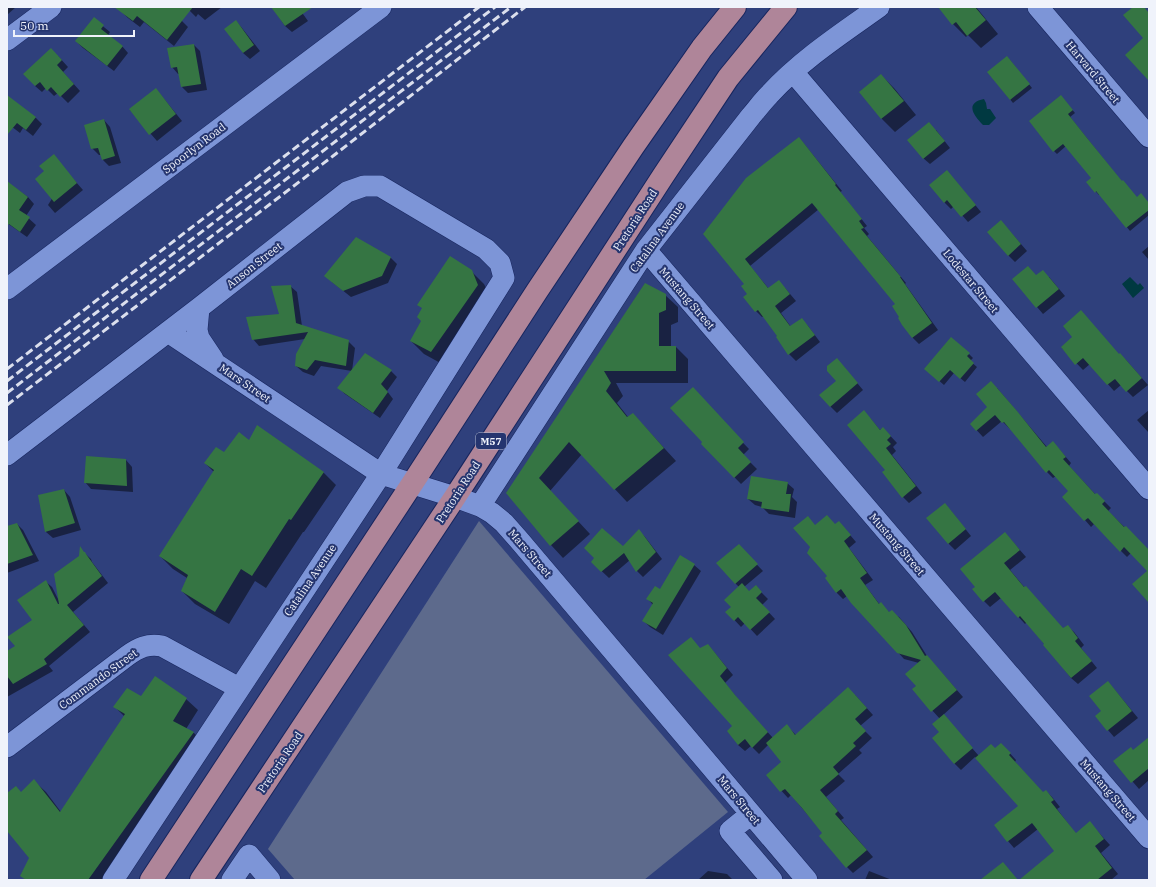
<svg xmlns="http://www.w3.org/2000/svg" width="1156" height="887" viewBox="0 0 1156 887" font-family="'IBM Plex Serif',serif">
<rect width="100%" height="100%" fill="#2f407c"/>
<path fill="#5d6a8c" d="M479,521L728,812L644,880H295L268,849Z"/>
<path fill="#003941" d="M984,99L986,103L987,109H990L996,118L989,125H983C974,116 964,103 984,99Z
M1130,277L1138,285L1140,283L1144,288L1133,298L1122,284Z"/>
<path fill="#0007" d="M7,7H16L7,15Z
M126,7H164L182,21L188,27L174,46L144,22L140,27L128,18L122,12Z
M186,7H222L205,20L198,14L196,17Z
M272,7H298L308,21L292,32L285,26Z
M946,7H976L998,34L981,48L968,35L966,37L953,24L942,11Z
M94,19L110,32L108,35L122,46L128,53L114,71L83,48L76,41Z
M236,21L242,28L260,51L250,59L243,53Z
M194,45L200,51L207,90L188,93L182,87L179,74H178L172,67Z
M58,56L68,67L63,72L80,91L68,103L58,93L54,96L46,88L42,92L35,86Z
M1010,60L1032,88L1013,103L988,72Z
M881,75L894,88L916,115L895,132L882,119L860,92Z
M156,89L182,121L157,141L130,110Z
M7,96L36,118L42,124L33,136L23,128L20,133L7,123Z
M1064,100L1075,113L1070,117L1122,182L1137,198L1149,203V215L1130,231L1100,194L1099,195L1087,182L1092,178L1066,146L1057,154L1054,151Z
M104,120L110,127L121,163L109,166L103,160L101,155H99L92,148Z
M936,130L950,148L930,164L923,158Z
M799,138L805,145L842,191L840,192L867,226L864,228L869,234L867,236L906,283L905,284L938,330L919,344L912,337L901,318L896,304L819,209L750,266L769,289L785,288L796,301L781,313L791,327L801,319L808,326L820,342L796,361L789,354L777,337L779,336L764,316L762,317L756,311L749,294L746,284L704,234Z
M68,173L83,190L55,213L48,205Z
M953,178L981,212L968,222L954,206L951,209L944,202Z
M8,183L28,197L34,204L26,216L36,225L27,237L7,223V184Z
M1007,228L1027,251L1015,262L1008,255Z
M1149,246V260L1142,252Z
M390,257L397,264L388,283L351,297L332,282Z
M471,271L484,284L491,298L444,365L424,354L411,341Z
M1037,276L1049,277L1065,296L1043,314L1014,280Z
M645,284L665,295L678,307V322L671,325V347H676L688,359V383H616L623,396L617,403L628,417L633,414L676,461L627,502L582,454L550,491L590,534L563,558L551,545L507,493Z
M290,286L297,292L302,326L348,341L355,348L352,371H391L397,377L387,391L393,399L380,418L345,394L339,388L352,371L321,366L314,376L303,372L296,366L305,339L259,346L253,339L280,315Z
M1062,348L1119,355L1126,360L1148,385L1133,397L1121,385L1114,391L1090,364L1083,370Z
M969,354L973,358L970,361L977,367L965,382L954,373L944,385L929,372Z
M843,366L863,390L837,413L830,406L837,381Z
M997,388L1047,447L1059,449L1071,463L1069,466L1096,495L1103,500L1111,508L1108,511L1149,551V602L1148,571L1131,553L1127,557L1094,524L1091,527L1085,520L1069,491L1056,476L1053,478L1047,472L1010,428V429L1002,421L983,437L971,424L989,407Z
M1149,410V433L1137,420Z
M870,418L880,430L883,428L897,443L893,447L896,451L892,455L922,493L909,503L903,497L887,470Z
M722,421L749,449L743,455L757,469L741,484L702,444Z
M249,441L323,472L336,485L304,532H303L266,588L255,581L229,624L195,604L182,591L187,578L173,569L160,556L214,472L205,463Z
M126,460L132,467L133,492L91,489L85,482Z
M787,483L794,489L792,497L797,502L795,518L769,514L762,507L755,505L748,499Z
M64,490L70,497L81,530L53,538L46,532L39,496Z
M951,511L971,536L955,550L948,543Z
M17,524L23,530L39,561L7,573V527Z
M836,525L845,529L856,542L849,548L873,580L865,585L880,605L890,613L899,617L912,632L927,656L963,697L943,715L979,756L995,749L1007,750L1016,760L1015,762L1043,793L1046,791L1052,797L1060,807L1057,809L1076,834L1090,823L1110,845L1101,853L1118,874L1111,880H1020L1056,851L1038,829L1014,848L1008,841L995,825L1020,806L975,757L961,770L954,763L940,732V719L913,689L917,686L919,663L904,659L847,596L843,599L836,592L828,577L816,526Z
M639,531L645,537L662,559L643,577L637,571L630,560L609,578L592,562L623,547Z
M1005,533L1026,557L1010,570L1025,588L1063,629L1067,626L1074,632L1084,645L1081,648L1097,668L1078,684L1071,678L1027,622L1025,624L1001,598L990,607L984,601Z
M738,545L763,571L744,587L749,592L756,586L762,593L768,599L762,605L775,619L757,636L745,623L741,627L727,612L732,607L739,587L735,583Z
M80,549L91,559L92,562L108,583L73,612L90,632L49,666L53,671L7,697V652L16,647L34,620L45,581L52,587L60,603L80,557Z
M694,565L701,571L663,635L650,627L644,621L653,605L648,599Z
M708,645L714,652L733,675L725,683L741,703L773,738L787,726L796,735L855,695L873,715L860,726L872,738L859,750L862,753L838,774L845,781L826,797L844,818L841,820L873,857L853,873L847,867L823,833L791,795L788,798L767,775L782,763L769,744L759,754L751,746L745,751L738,745L734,726L701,649Z
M1108,682L1114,689L1138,718L1114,737L1108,730L1102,712Z
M142,697L186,699L198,710L186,729L194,733L205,744L107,880H26L21,875L30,858L7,830V794L21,793L34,781L46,792L61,812L125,717L115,707Z
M1149,738V780L1139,789L1115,761L1134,751Z
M708,871L727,874L733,880H698Z
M869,871L892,880H865Z"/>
<path fill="#357543" d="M114,7H193L167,40L137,16L133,21Z
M271,7H313L285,26Z
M938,7H975L986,20L967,36L956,22L952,25Z
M1133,7H1144L1149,13V81L1125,55L1143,38L1123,15Z
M94,17L104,25L101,29L123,46L107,66L75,41Z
M236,20L254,45L243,53L224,29Z
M194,44L201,84L181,87L177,67L171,68L167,48Z
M51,48L62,60L57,65L74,84L60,97L51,87L47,91L40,82L35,86L23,74Z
M1007,56L1030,84L1010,100L987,72Z
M881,74L904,101L881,119L859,92Z
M156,88L176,114L149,135L129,109Z
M7,95L36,117L26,130L17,123L7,135Z
M1061,95L1073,110L1068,114L1087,138L1122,181L1123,180L1137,197L1141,193L1149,203V210L1126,228L1096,191L1095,193L1086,182L1091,178L1063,144L1053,152L1029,121Z
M104,119L115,156L102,160L98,148L91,149L84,125Z
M929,122L945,141L923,159L907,140Z
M799,137L836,184L835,185L862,219L859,221L864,228L861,229L901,277H900L932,323L912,338L902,325L898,318L899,317L892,306L895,304L812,203L745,259L768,288L779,280L790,294L775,306L790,326L802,318L815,335L788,355L776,337L777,336L758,310L755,312L743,297L747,294L741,286L744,284L703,234L746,178Z
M54,154L77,183L54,202L35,179L44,171L39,166Z
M947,170L976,205L961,217L947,200L944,203L929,185Z
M7,181L28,197L19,210L30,217L20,232L9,224L7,226Z
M1001,220L1021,244L1008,256L987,232Z
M356,237L391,257L382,276L343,291L324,276Z
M450,256L472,270L478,285L431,352L410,341L421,321L417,317L422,308L417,305Z
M1028,266L1036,275L1043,270L1059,289L1036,308L1012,279Z
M645,283L666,294V310L659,313V346H676V371H604L611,383L606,391L627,417L633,413L664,448L614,490L569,442L539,478L579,521L550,546L506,493Z
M291,285L296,323L349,340L346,366L315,360L307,370L295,366L296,354L308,332L252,340L246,317L279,314L271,286Z
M1081,310L1119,354L1120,353L1142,378L1126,392L1115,379L1107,385L1083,358L1075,365L1061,347L1072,337L1063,326Z
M951,337L970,353L967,356L974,363L960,379L950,370L939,382L924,369Z
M365,353L392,370L381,384L388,392L373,413L337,388Z
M837,358L858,383L830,407L819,395L836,381L827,371V366Z
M991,381L1017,411L1046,447L1053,441L1066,457L1063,459L1095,494L1097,493L1105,501L1102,504L1124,527L1126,526L1149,550V603L1132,584L1147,571L1124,547L1120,552L1088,518L1084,521L1062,497L1068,491L1049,470L1046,473L1004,422L1002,423L995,415L976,431L970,424L987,407L976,394Z
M693,387L744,442L738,448L751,462L734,478L701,444L702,442L670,408Z
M864,410L880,430L883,427L891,436L887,440L891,444L886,448L916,486L902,498L882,472L885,470L847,425Z
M257,425L324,472L291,520L289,519L252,576L241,569L215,612L181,591L188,575L159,556L214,470L204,463L216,447L224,452L239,432L249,440Z
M86,456L126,459L127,486L84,483Z
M751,476L788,482L786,494H791L789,512L761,508L762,502L747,499Z
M64,489L75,523L45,532L38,495Z
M945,503L966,529L948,544L926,518Z
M827,515L835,524L839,521L851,535L844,541L867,573L860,578L879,604L881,602L889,612L892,610L906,625L925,656L927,655L957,690L931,712L912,689L916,686L905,674L921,660L897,653L851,603L841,589L836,593L825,578L827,576L807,553L810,547L793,528L808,516L815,525Z
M17,523L33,555L7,564V526Z
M602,528L623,546L639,529L656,552L636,572L624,553L601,572L591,562L594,558L584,548Z
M1005,532L1020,550L1004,563L1024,587L1026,586L1063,628L1068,625L1078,638L1075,641L1092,661L1071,678L1043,645L1044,644L1020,616L1018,618L995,592L983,602L972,589L975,587L960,569Z
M739,544L758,564L735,584L716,563Z
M80,546L84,552H85L86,554L102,576L67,605L84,625L44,659L47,664L13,684L7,676V651L15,646L7,637L32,620L17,600L46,580L58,604H59L54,574L79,556Z
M680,555L695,564L656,629L642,621L653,603L646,599L655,586L660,589Z
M742,583L749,591L756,585L762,592L756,598L770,612L750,630L738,617L734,621L725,612L731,607L724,600Z
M691,637L700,648L708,644L727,668L720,676L735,695L768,732L752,748L745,739L738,745L727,731L732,726L668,655Z
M155,676L187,698L173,721L194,732L88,880H26L20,876L29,858L7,831V793L16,786L21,792L34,779L60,812L125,714L113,707L127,688L141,696Z
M1108,681L1132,711L1107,731L1095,716L1101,711L1089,696Z
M848,687L867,708L855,719L866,731L853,743L856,746L833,767L839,774L820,790L838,811L835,814L867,850L846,868L819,836L822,833L802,808L785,789L780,792L766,775L781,762L766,743L787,724L795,735Z
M944,714L973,748L954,764L932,738L939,732L932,724Z
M1149,737V768L1131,783L1113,761L1131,747L1133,750Z
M1001,743L1011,753L1009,755L1043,792L1046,790L1054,800L1051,802L1076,833L1090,821L1104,839L1095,846L1112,868L1097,880H1019L1054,851L1032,823L1007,842L994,825L1018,806L975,758L991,744L995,748Z
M1003,862L1018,880H980Z"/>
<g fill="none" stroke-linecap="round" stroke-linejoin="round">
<g stroke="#17255e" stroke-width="22">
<path id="minor" d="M1038,7L1149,137
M7,40L51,7
M793,72L1149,489
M646,250L1149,838
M7,289L381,7
M199,308L197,330L199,338L213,359
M168,332L381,474L455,497L480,506L492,513L504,523L519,540L807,880
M7,455L199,308L347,192L364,186H380L486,249L500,263L504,278L381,474L113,880
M480,506L646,250L751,116C757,109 763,101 769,95C801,60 841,34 879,7
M7,747L127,656C138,648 148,643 162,646L239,688
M751,814L730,831L772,880
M232,880L249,855L270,880"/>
</g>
<g stroke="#17255e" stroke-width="24">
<path id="major" d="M151,880L412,484L537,291L633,147L702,48L735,7
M201,880L455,497L663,176L728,78L786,7"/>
</g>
<use href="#minor" stroke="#7d95d7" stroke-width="21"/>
<use href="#major" stroke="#af8599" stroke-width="22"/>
<path stroke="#dbdfed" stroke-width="3" stroke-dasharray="8 4" stroke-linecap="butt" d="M7,369L479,7
M7,381L495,7
M7,393L511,7
M7,405L333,156L525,7"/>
</g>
<g text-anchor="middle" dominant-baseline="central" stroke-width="4" stroke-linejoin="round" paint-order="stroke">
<rect fill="#25356f" stroke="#b3bad1" stroke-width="1" x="476" y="433" width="30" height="16" rx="3"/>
<g font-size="10" font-weight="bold" fill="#f0f3fb">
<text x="491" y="441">M57</text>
</g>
<g font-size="11" fill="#f0f3fb" stroke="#25356f">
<text transform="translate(1093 72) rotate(50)">Harvard Street</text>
<text transform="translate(194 148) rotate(-37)">Spoorlyn Road</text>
<text transform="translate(635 220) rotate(-57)">Pretoria Road</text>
<text transform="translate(657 237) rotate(-54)">Catalina Avenue</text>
<text transform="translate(254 265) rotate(-38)">Anson Street</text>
<text transform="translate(971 281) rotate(50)">Lodestar Street</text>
<text transform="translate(687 298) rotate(49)">Mustang Street</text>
<text transform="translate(245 383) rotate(34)">Mars Street</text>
<text transform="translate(458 492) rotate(-57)">Pretoria Road</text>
<text transform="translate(897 544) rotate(49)">Mustang Street</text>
<text transform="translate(530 553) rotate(49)">Mars Street</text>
<text transform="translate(310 580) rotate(-56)">Catalina Avenue</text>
<text transform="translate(98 679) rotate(-36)">Commando Street</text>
<text transform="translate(280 762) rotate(-56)">Pretoria Road</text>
<text transform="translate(1108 790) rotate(49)">Mustang Street</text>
<text transform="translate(739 800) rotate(50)">Mars Street</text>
</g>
</g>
<rect width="1156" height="887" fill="none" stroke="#f0f3fb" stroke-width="16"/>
<path d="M14 30v6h120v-6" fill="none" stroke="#f0f3fb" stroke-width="2"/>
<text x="20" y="30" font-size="12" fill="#f0f3fb" stroke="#25356f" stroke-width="3" paint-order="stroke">50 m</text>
</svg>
